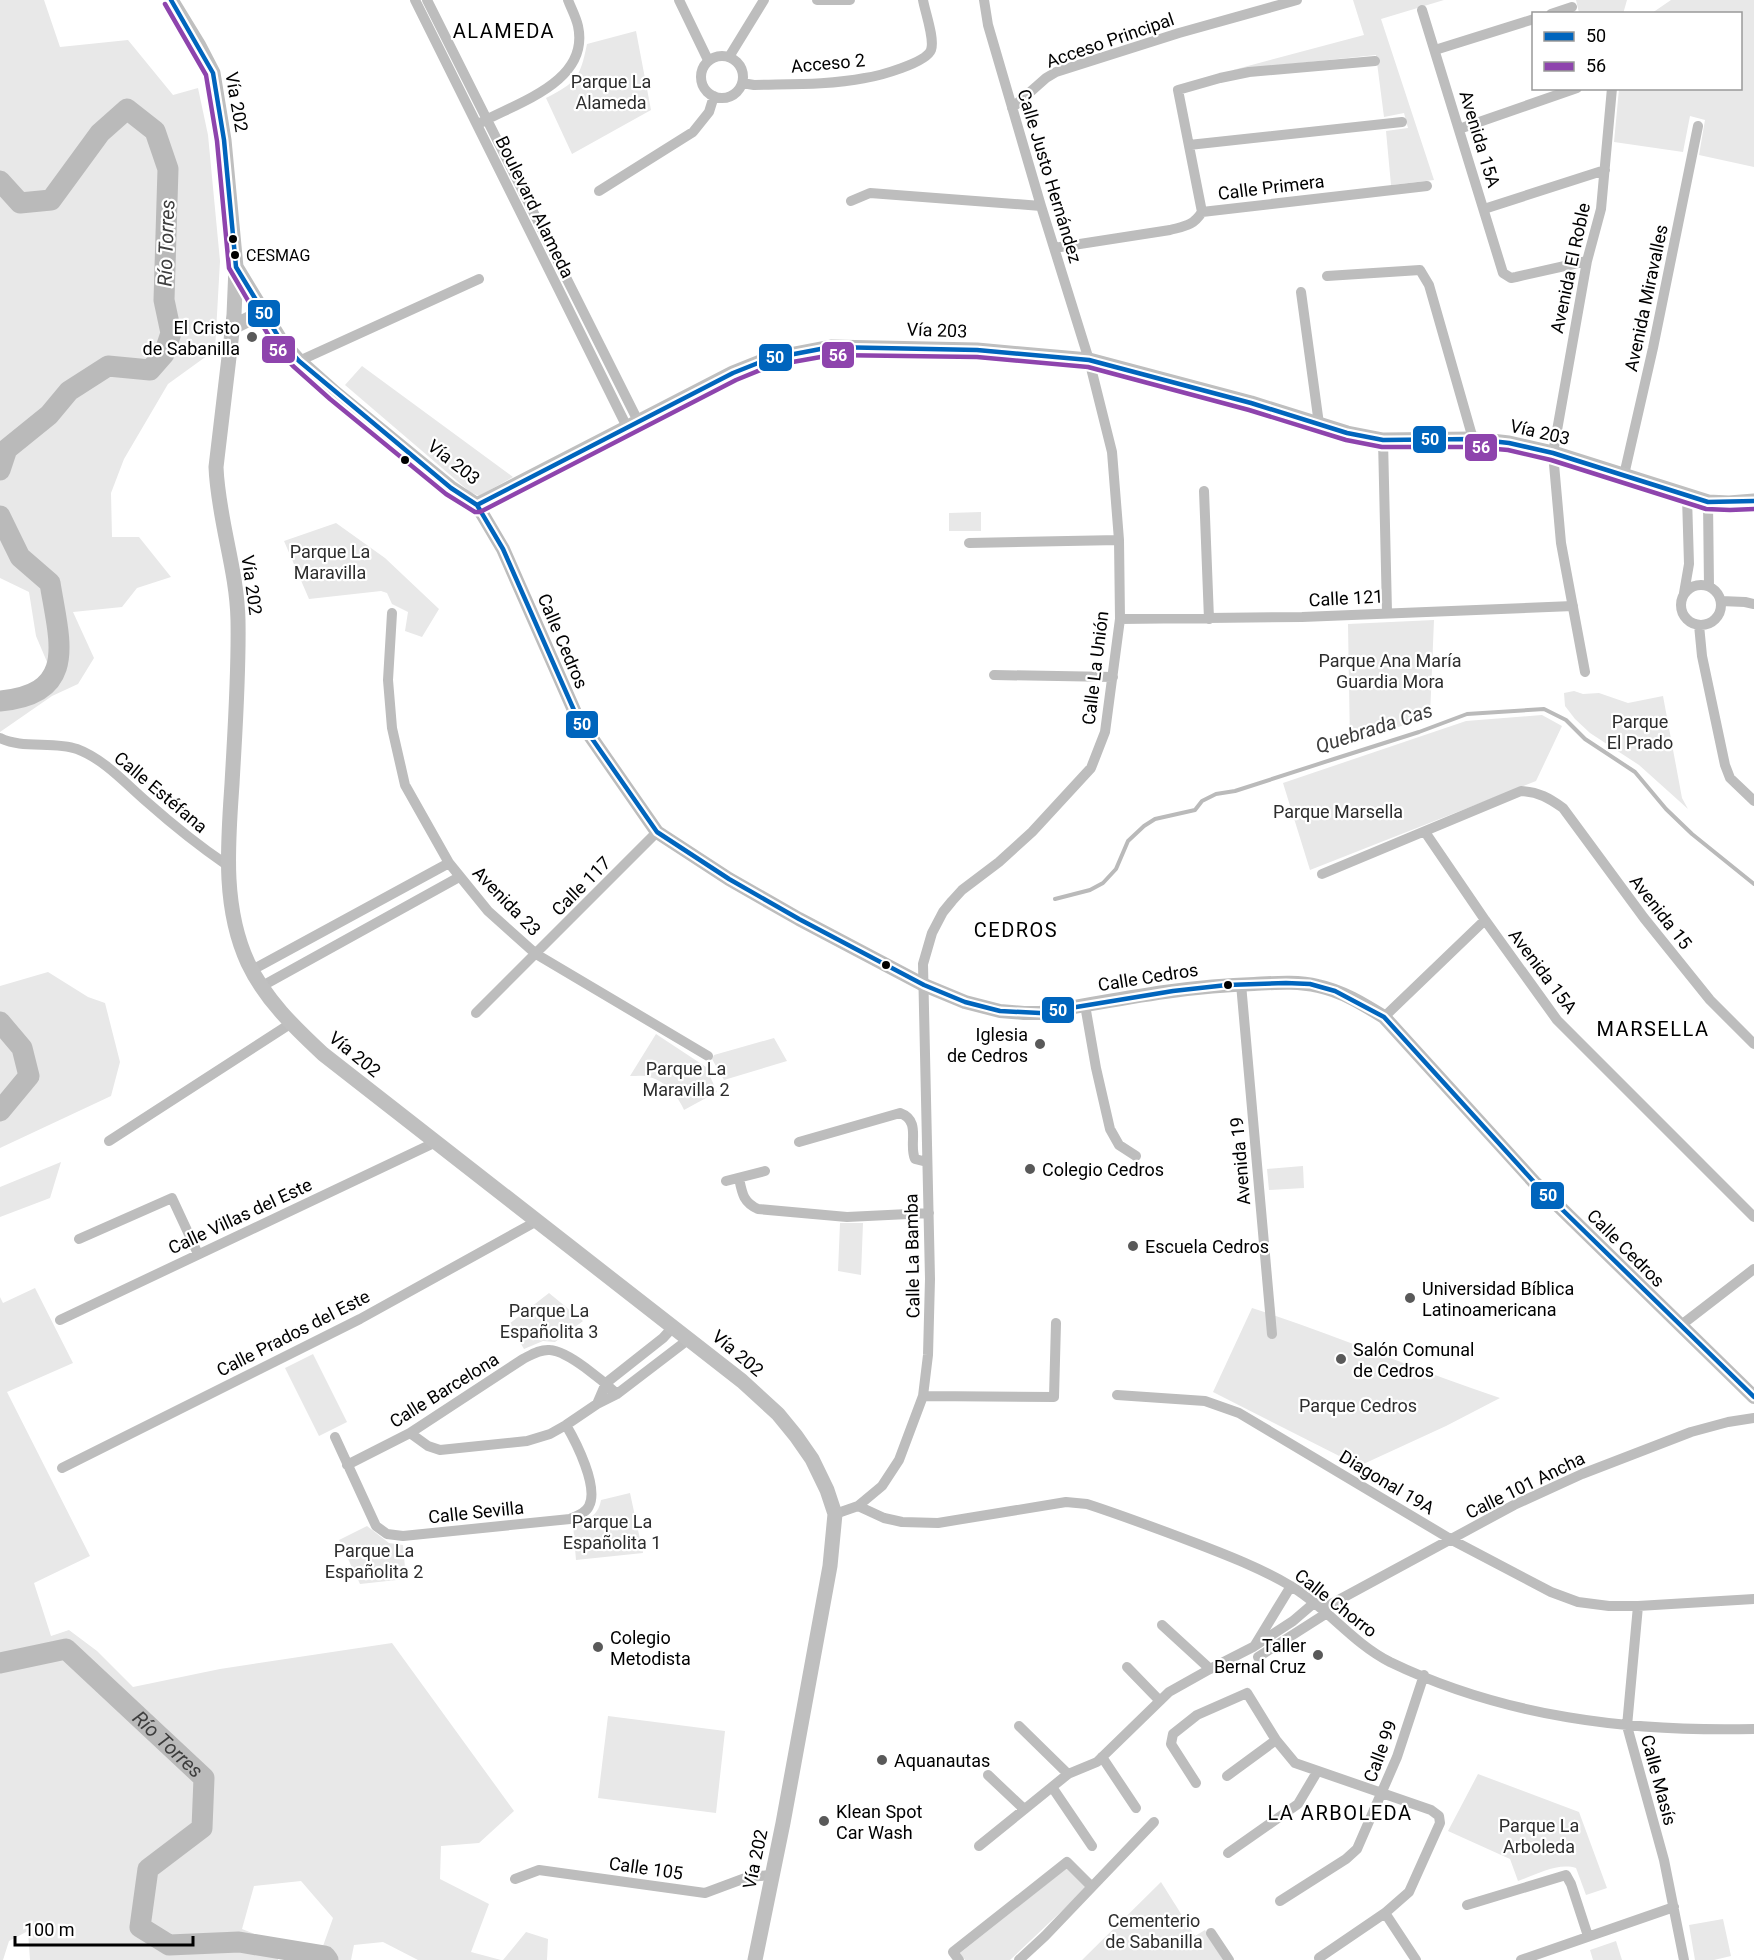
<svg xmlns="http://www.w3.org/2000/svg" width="1754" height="1960" viewBox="0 0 1754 1960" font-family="Roboto,sans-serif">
<rect width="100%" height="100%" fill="#fff"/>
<path fill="#e8e8e8" d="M0,0H44L60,47L128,40L173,95L198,88L208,135L220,261L215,350L168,384L124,459L111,493L112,537H139L171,577L137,588L122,607L73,612L94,658L78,684L52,696L0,732V707L53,676L36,636L29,592L0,578Z
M1353,0H1444L1381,19L1434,180L1391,185L1386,131L1408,128L1404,113L1384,117L1376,55L1233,70L1364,35Z
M1576,0H1627L1623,14L1577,13H1579Z
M1671,0H1754V167L1699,155L1705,120L1690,116L1683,152L1614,142L1619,89L1740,88V14L1652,13Z
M636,31L651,110L572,154L546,98C577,82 580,78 587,44Z
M362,366L513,477L479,496L470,492L345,385Z
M981,512V531H949V513Z
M336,523L385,558L439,609L422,637L405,631L408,612L392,604L387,593L381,591L309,599L284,541Z
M1434,620L1430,716L1350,744L1348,624Z
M1574,691L1583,694L1599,693L1628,703L1663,696L1682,798L1688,809L1639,765L1590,733L1575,719L1565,706L1564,693Z
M1542,715L1562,726L1536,781L1310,870L1283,783L1466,721Z
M48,972L88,997L105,1003L120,1062L111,1096L0,1148V986Z
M656,1034L706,1067L717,1092L684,1110C679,1097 664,1080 649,1077C644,1075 636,1076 630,1076Z
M774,1038L787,1061L724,1080L712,1059L714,1055Z
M61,1162L50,1198L0,1217V1187Z
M1303,1166L1304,1188L1269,1190L1267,1169Z
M840,1223H863L861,1275L838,1271Z
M35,1288L73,1363L7,1392L90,1556L34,1583L51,1636L69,1630L97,1651L133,1687L220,1669L392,1643L514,1811L479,1843L441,1846L440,1879L489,1904L471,1952L501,1960H418L383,1942L354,1945L351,1960H318L333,1918L301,1881L254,1886L242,1929L281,1944L278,1960H30L28,1931L9,1941L3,1960H0V1297L3,1303Z
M549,1293L583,1321L555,1342L543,1341L524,1349L509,1324Z
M1252,1308C1336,1335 1417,1370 1500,1398L1446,1426L1359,1466L1213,1392Z
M313,1354L347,1422L319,1436L285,1368Z
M630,1493L643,1553L576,1560L573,1524C587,1520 598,1517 601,1500Z
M367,1526L389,1543L403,1545L406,1579L360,1584L339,1540Z
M608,1716L725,1731L716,1813L598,1798Z
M1478,1774L1579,1812L1607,1888L1586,1895L1576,1868C1558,1862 1535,1875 1518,1881L1510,1859L1448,1831Z
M1068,1867L1087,1887L1010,1960H965L960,1953Z
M1161,1882L1195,1936L1205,1930L1223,1960H1082Z
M1723,1919L1731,1956L1714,1960H1695L1689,1925Z
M526,1932L548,1939L547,1960H503Z
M1616,1941L1622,1960H1593L1590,1950Z"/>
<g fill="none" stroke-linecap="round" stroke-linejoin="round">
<path stroke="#bababa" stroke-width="4" d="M1055,899L1090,890L1103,883L1116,869L1128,841L1144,826L1155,819L1195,810L1202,801L1216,794L1235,791L1334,759L1419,732L1467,714L1544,709L1566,720L1585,739L1635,772L1666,809L1692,834L1754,884"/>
<g stroke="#bababa" stroke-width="21">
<path d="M0,181L20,203L51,200L100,133L127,109L155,131L168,169L164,300L171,333L164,354L150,370L108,366L69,391L49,415L7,449L0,470"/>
<path d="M0,516L20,557L50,583C59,640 79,694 0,701"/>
<path d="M0,1022L22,1048L29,1076L0,1111"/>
<path id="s1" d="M0,1663L66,1649L204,1778L202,1828L148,1869L140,1927L169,1945L239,1942L325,1956L328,1960"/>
</g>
<path stroke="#bdbdbd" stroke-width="10" d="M415,0L627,427
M427,0L638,421
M679,0L708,60
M817,0H850
M1422,10L1503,273L1511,278L1516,277L1587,261
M1551,14L1572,7
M1435,50L1534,19
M701 77a21 21 0 1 1 42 0a21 21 0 1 1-42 0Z
M729,57L764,0
M742,83L754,85C791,84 829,85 865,78C879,76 926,63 931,50C935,39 925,12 923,0
M1012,108L1046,78L1056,72L1179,33L1297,0
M482,122C519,102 590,81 578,26C576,17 571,8 568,0
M1459,129L1577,88
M1189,145L1402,122
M599,191L693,132L709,112L714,96
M851,201L870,193L1041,206
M1484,209L1605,170
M1202,212L1178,90L1220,78L1249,72L1375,61
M1054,248L1170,230C1185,226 1193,226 1202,212L1427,186
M1327,276L1420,270L1429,285L1473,439
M1301,292L1319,424
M299,361L479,279
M1383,440L1387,612
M1624,475L1653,348L1698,126
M1204,491L1209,619
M1708,502L1709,586
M969,543L1119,540
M1681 605a20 20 0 1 1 40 0a20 20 0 1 1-40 0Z
M1684,593L1689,564L1687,497
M1721,601L1745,602L1754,604
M392,613L388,680L392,728L405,785L449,863L488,911L536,954L708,1056
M1120,619L1302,617L1573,606
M1699,625L1702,656L1725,765L1730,778L1754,801
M1585,672L1561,543L1553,453L1587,261L1601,209L1612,88
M994,675L1113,677
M0,738C21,749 54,741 77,749C104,759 126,784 147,802C173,825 199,846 227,865
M1425,832L1485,920L1557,1020L1754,1217
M1322,874L1521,791C1539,792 1549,798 1563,808L1644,918L1710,1000L1754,1044
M252,970L449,863
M1241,984L1272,1334
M262,986L459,877
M1085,1005L1096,1068L1110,1129L1119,1145L1136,1156
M476,1013L657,832
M1384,1017L1485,920
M109,1141L290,1024
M799,1142L900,1113C922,1121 908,1144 915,1159L927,1162
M739,1178C742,1193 743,1202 758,1209L847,1217L929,1213
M726,1181L765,1171
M79,1239L172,1198L198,1254
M60,1320L436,1142
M1680,1326L1754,1269
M1117,1395L1205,1401L1239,1413L1452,1540L1551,1592L1578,1602L1609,1606H1638L1754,1599
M923,1396L1054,1397L1056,1323
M597,1404L606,1383L663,1338L674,1326
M410,1433L428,1446L440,1450L527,1441L550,1434L566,1425L597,1404L617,1394L689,1339
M335,1437L376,1526L387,1534L403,1536L570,1519C577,1516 586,1513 589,1506C599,1487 576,1442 566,1425
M347,1465L410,1433L523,1359C531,1355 540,1349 550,1350C568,1351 603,1381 617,1394
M62,1468L360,1319L537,1221
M858,1506L884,1518L902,1522L938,1523L1066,1502L1087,1504C1124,1516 1161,1530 1198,1544C1229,1556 1260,1568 1289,1585C1327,1607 1351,1642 1390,1662C1504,1717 1629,1732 1754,1729
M835,1514L858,1506L882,1486L899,1460L923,1396L928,1355L930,1279L923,964L932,933L943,912L952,901L962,890L999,862L1032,832L1091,768L1105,732L1120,619L1119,540L1112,452L1089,360L1041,206L988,25L984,0
M1638,1606L1627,1726L1664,1860L1684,1960
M1322,1609L1514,1505L1582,1474L1691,1432L1728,1422L1754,1418
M1162,1625L1210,1669
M1255,1645L1291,1586
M1258,1657L1327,1613
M1127,1667L1159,1700
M1019,1726L1068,1774
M1102,1757L1136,1808
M988,1775L1024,1809
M1227,1776L1276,1740
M1196,1783L1171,1744L1173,1734L1197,1715L1247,1693L1276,1740L1295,1763L1431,1810L1439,1816L1440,1823L1409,1892L1385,1913L1319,1958
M1052,1787L1092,1846
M979,1846L1068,1774L1097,1762L1169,1692L1210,1669L1253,1647L1293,1621L1314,1603
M1228,1853L1298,1804L1317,1772
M515,1879L539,1870L705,1893L748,1877L771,1875
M1280,1901L1346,1859L1357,1849L1397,1757L1424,1675
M1467,1905L1566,1875L1571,1884L1588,1936
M1385,1913L1416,1960
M1211,1933L1229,1960
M959,1960L953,1952L1067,1862L1092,1887
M1019,1960L1045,1936L1154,1822
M1521,1960L1674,1907"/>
<path stroke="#bdbdbd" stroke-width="14" d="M477,505L503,549L577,717L657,832L729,879L799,919L924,985L965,1002L1000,1011L1024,1013H1040C1111,1001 1181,986 1254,984C1275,983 1297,981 1318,986C1342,991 1363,1004 1384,1017L1534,1182L1754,1397"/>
<path stroke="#bfbfbf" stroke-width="15" d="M171,0L199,46L213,73L224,140L236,267L234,315L216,467C218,519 237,569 238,620C239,675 235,729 232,784C228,843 222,907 248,963C265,999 294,1027 323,1054L742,1381L778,1414L796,1436L812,1459L827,1490L835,1514L830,1566L783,1823L755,1960
M236,267L281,341L299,361L335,393L451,488L477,505L733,373L768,359L831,347L977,350L1089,360L1251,403L1347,433L1383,440L1473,439L1509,443L1553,453L1708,502L1729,503L1754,501
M233,327L255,316L266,317"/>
<g stroke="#fff" stroke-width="9">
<path id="bus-1" d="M171,0L213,73L224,140L236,267L281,341L299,361L451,488L477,505L503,549L577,717L657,832L729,879L799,919L924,985L965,1002L1000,1011L1040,1013L1173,991L1227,985L1286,983L1310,984L1335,991L1384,1017L1534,1182L1754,1397
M477,505L733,373L768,359L831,347L977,350L1089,360L1251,403L1347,433L1383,440L1473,439L1509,443L1553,453L1708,502L1754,501"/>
</g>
<g stroke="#fff" stroke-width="9">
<path id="bus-2" d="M165,4L206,75L217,141L229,268L260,321L275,346L293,366L330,399L446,494L475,512H480L736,380L770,366L832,355L977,357L1088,367L1249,410L1346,440L1382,447H1473L1508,450L1551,460L1706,509L1730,510L1754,509"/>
</g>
<use href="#bus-1" stroke="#0065bd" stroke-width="4.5"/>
<use href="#bus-2" stroke="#8e44ad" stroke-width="4.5"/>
</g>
<g fill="#000" stroke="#fff" stroke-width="2">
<circle cx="233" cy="239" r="5"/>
<circle cx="235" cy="255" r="5"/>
<circle cx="405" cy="460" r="5"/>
<circle cx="886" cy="965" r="5"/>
<circle cx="1228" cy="985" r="5"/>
</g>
<g fill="#595959" stroke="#fff" stroke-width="2">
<circle cx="252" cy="337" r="6"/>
<circle cx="1040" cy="1044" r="6"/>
<circle cx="1030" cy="1169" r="6"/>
<circle cx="1133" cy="1246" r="6"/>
<circle cx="1410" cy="1298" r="6"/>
<circle cx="1341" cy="1359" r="6"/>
<circle cx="598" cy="1647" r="6"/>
<circle cx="1318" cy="1655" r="6"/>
<circle cx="882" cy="1760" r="6"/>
<circle cx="824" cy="1821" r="6"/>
</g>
<g text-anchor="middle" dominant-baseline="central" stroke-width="4.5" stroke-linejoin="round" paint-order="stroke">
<g font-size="16" fill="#000" stroke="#fff" text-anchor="start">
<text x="246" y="255">CESMAG</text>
</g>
<g font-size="18" fill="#000" stroke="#fff">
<text transform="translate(1110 40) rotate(-19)">Acceso Principal</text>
<text transform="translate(828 63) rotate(-5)">Acceso 2</text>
<text transform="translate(237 102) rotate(80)">Vía 202</text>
<text transform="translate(1480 139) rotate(73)">Avenida 15A</text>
<text transform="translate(1050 176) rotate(73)">Calle Justo Hernández</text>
<text transform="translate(1271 187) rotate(-7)">Calle Primera</text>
<text transform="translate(535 207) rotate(64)">Boulevard Alameda</text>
<text transform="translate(1570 268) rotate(-78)">Avenida El Roble</text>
<text transform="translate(1646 298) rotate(-78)">Avenida Miravalles</text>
<text transform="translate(937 330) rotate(2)">Vía 203</text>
<text transform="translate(1540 432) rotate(13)">Vía 203</text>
<text transform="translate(454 462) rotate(38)">Vía 203</text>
<text transform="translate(252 585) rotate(82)">Vía 202</text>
<text transform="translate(1346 598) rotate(-3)">Calle 121</text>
<text transform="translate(563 641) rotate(67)">Calle Cedros</text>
<text transform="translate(1095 668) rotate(-83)">Calle La Unión</text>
<text transform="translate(161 792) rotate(40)">Calle Estéfana</text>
<text transform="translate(581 886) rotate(-45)">Calle 117</text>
<text transform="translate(507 901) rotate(46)">Avenida 23</text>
<text transform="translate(1661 912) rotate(52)">Avenida 15</text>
<text transform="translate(1543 971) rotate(53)">Avenida 15A</text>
<text transform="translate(1148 977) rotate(-9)">Calle Cedros</text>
<text transform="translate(355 1054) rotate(39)">Vía 202</text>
<text transform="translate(1240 1161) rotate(-95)">Avenida 19</text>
<text transform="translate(240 1216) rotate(-25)">Calle Villas del Este</text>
<text transform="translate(1626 1248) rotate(45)">Calle Cedros</text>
<text transform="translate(912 1256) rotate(-91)">Calle La Bamba</text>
<text transform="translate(293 1333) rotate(-27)">Calle Prados del Este</text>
<text transform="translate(738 1353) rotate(40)">Vía 202</text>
<text transform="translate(444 1390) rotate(-32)">Calle Barcelona</text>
<text transform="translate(1387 1482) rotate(31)">Diagonal 19A</text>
<text transform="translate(1525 1485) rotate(-26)">Calle 101 Ancha</text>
<text transform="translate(476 1512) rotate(-6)">Calle Sevilla</text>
<text transform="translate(1336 1603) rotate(38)">Calle Chorro</text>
<text transform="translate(1380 1751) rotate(-70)">Calle 99</text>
<text transform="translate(1659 1780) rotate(75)">Calle Masís</text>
<text transform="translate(755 1859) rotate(-78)">Vía 202</text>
<text transform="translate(646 1868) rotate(8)">Calle 105</text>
</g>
<g font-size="18" fill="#2d2d2d" stroke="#fff">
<text x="611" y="81">Parque La<tspan x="611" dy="21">Alameda</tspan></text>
<text x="330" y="551">Parque La<tspan x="330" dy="21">Maravilla</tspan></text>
<text x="1390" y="660">Parque Ana María<tspan x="1390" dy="21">Guardia Mora</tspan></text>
<text x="1640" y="721">Parque<tspan x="1640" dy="21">El Prado</tspan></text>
<text x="1338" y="811">Parque Marsella</text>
<text x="686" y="1068">Parque La<tspan x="686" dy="21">Maravilla 2</tspan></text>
<text x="549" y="1310">Parque La<tspan x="549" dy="21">Españolita 3</tspan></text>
<text x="1358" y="1405">Parque Cedros</text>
<text x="612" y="1521">Parque La<tspan x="612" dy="21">Españolita 1</tspan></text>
<text x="374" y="1550">Parque La<tspan x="374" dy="21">Españolita 2</tspan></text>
<text x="1539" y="1825">Parque La<tspan x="1539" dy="21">Arboleda</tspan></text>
<text x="1154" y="1920">Cementerio<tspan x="1154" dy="21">de Sabanilla</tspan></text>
</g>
<g font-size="18" fill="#000" stroke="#fff" text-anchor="start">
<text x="240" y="327" text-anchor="end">El Cristo<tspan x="240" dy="21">de Sabanilla</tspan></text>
<text x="1028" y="1034" text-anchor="end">Iglesia<tspan x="1028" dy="21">de Cedros</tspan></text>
<text x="1042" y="1169">Colegio Cedros</text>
<text x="1145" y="1246">Escuela Cedros</text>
<text x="1422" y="1288">Universidad Bíblica<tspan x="1422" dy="21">Latinoamericana</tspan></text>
<text x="1353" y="1349">Salón Comunal<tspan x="1353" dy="21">de Cedros</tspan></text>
<text x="610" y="1637">Colegio<tspan x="610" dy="21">Metodista</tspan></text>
<text x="1306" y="1645" text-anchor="end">Taller<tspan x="1306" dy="21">Bernal Cruz</tspan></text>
<text x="894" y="1760">Aquanautas</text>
<text x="836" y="1811">Klean Spot<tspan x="836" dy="21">Car Wash</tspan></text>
</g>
<g font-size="20" letter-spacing="1.5" fill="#000" stroke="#fff">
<text x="504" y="31">ALAMEDA</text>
<text x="1016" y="930">CEDROS</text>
<text x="1653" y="1029">MARSELLA</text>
<text x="1340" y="1813">LA ARBOLEDA</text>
</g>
<g font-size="20" font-style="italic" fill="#3e3e3e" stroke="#fff">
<text transform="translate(166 243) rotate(-88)">Río Torres</text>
<text transform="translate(1374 728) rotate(-18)">Quebrada Cas</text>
<text stroke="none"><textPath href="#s1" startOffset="207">Río Torres</textPath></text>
</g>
</g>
<g stroke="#fff" stroke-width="2">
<rect x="247" y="299" width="34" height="29" rx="6" fill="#0065bd"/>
<rect x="261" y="335" width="35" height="29" rx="6" fill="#8e44ad"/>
<rect x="821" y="341" width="34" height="28" rx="6" fill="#8e44ad"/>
<rect x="758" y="343" width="35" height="29" rx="6" fill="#0065bd"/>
<rect x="1412" y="425" width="35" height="29" rx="6" fill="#0065bd"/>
<rect x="1464" y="433" width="34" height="29" rx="6" fill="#8e44ad"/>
<rect x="565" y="710" width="34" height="29" rx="6" fill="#0065bd"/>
<rect x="1041" y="996" width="34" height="28" rx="6" fill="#0065bd"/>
<rect x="1530" y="1181" width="35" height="29" rx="6" fill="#0065bd"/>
</g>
<g font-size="16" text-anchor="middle" font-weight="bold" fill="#fff">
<text x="264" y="319">50</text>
<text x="278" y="356">56</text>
<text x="838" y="361">56</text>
<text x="775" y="363">50</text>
<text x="1430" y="445">50</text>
<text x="1481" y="453">56</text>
<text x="582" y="730">50</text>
<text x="1058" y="1016">50</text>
<text x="1548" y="1201">50</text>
</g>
<rect x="1532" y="12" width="210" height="78" fill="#ffffff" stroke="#999999" stroke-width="1.5"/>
<rect x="1544" y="32" width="30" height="9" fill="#0065bd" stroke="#999999" stroke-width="1.5"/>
<text x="1586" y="42" font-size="18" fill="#000000">50</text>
<rect x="1544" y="62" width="30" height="9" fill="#8e44ad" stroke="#999999" stroke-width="1.5"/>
<text x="1586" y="72" font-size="18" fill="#000000">56</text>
<path d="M15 1936v9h178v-9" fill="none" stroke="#000000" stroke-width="3"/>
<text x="24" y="1936" font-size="18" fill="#000000" stroke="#ffffff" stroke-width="4.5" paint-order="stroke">100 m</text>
</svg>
